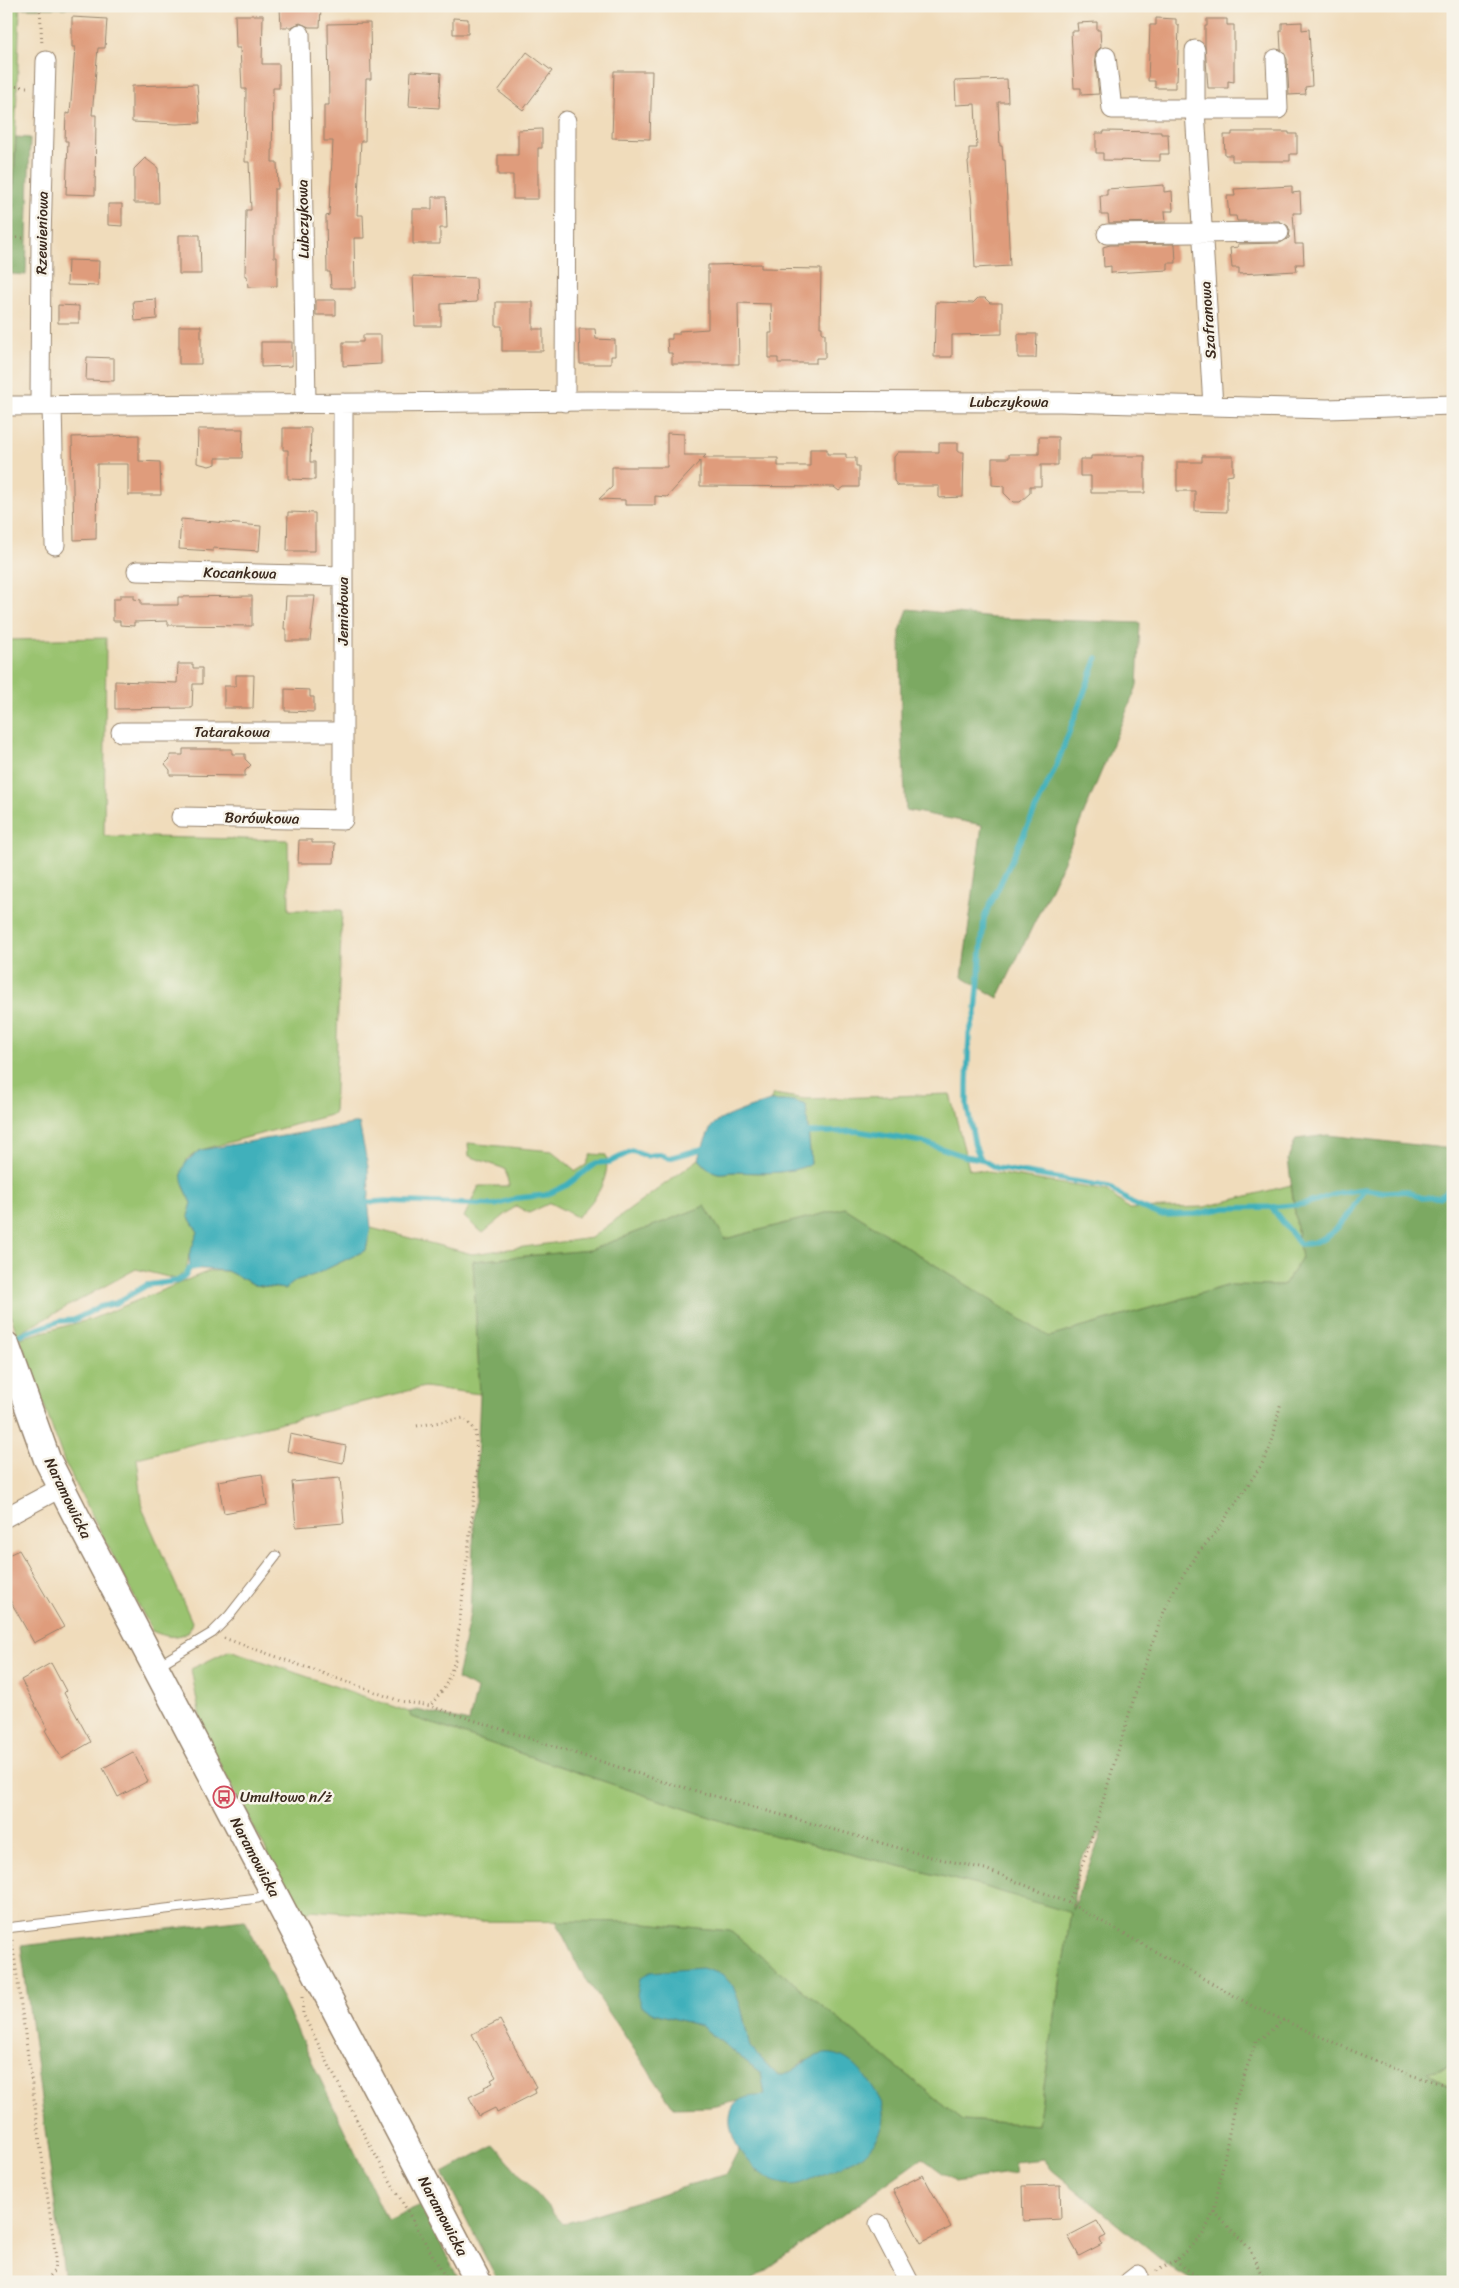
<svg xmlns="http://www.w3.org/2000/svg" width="1459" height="2288" viewBox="0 0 1459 2288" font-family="Sriracha,sans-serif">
<rect width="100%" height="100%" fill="#f7f3e8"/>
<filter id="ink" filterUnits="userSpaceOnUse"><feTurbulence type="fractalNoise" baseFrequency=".02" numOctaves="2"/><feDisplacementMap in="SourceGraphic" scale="10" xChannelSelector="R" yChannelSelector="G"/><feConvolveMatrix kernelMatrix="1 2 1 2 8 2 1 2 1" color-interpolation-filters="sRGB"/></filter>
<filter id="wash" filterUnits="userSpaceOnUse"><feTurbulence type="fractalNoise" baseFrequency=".0096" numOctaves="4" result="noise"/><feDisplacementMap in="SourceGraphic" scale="20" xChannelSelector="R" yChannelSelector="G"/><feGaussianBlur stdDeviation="1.12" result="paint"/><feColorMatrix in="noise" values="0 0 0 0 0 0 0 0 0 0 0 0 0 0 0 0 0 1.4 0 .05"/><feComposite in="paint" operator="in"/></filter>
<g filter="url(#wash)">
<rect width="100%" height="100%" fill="#f0dcbb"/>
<path fill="#9ac36f" stroke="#6a7646" d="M6,8H20L11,255H6Z
M106,638L104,836L288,840L289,910H342L334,1114L201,1150L187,1159L184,1187L192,1203L188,1216L198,1232L189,1255L186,1272L176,1279L136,1269L17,1334L6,1301V640Z
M773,1094L805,1099L950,1094L969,1169L1107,1191L1129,1209L1204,1207L1291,1185L1301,1259L1283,1286L1230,1285L1049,1337L845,1208L725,1239L705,1206L590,1250L473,1261L480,1394L424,1387L137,1458L143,1510L192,1622L189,1632C174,1639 166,1637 152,1631L64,1461L20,1338L92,1319L209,1271H227L255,1285L285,1289L297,1280L314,1275L366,1250L371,1228L472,1254L591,1238L699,1159C705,1166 710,1171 718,1173C723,1174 728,1172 734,1172C760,1173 786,1175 811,1164L806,1105L794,1101H770Z
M468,1143L552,1151L576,1171L586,1165L591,1154L606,1155C611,1179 594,1202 577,1217L550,1203L529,1213L516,1206L483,1233L464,1217L479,1186H509L505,1169L469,1156Z
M230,1650L409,1712L412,1717L740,1827L981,1886L1071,1912L1038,2125L962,2120L730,1931L633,1922L451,1921L310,1910L302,1917L203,1733L191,1669Z
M1453,2065V2088L1427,2072Z"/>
<path fill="#7ba962" stroke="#5b6a40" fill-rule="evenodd" d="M6,6H375L50,8H6Z
M16,137L30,138L26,275L11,274Z
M908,609L994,618L1140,623L1137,686L1064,861L998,998L962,977L982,825L906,810L901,724L900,631Z
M1328,1135L1453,1149V2065L1427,2072L1453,2088V2282H1193L1176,2272L1052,2170L1044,2159L1014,2162L1016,2173L955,2182L922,2158L749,2282H498L443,2173L494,2145L563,2224L726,2174L739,2149L758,2173L806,2060L788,2075L778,2076L750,2047L741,2007L641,2005L654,2013L701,2026L761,2073L765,2095L711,2107L674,2108L580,1970L556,1921L633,1922L730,1931L962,2120L1038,2125L1071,1913L981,1886L740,1827L412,1717L409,1712L417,1710L469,1722L477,1689L457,1679L470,1613L480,1394L473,1261L590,1250L705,1206L725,1239L845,1208L1049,1337L1230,1285L1283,1286L1301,1259L1288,1159L1296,1139ZM1101,1831L1102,1832L1072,1910L1079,1862Z
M245,1920L387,2220L421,2205L460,2282H65L21,1946Z"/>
<path fill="#41b0bb" stroke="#3e6d6c" d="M770,1101H794L806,1105L811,1164C786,1175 760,1173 734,1172C728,1172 723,1174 718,1173C710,1171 705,1166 699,1159C702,1148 706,1136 712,1126C719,1117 758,1105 770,1101Z
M359,1123L368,1167L369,1195L368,1199L371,1228L366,1250L314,1275L297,1280L285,1289L255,1285L227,1271L190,1268L189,1255L198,1232L188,1216L192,1203C179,1177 174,1168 201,1150Z
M702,1968L722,1974L733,1986L741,2007L750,2047L778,2076C797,2074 810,2051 832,2054C848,2056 862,2071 870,2084C874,2090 879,2097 882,2104C889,2122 877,2142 864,2154C856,2161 817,2177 805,2182C760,2201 705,2118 742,2099C748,2096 758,2096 765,2095L761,2073L701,2026L654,2013L641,2006L637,1995L640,1979L650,1972Z"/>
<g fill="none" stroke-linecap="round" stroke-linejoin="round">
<path stroke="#41b0bb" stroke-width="5.5" d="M803,1133L857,1131L923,1142L964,1156L981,1159L996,1168L1109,1187L1131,1203L1159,1215L1196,1214L1225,1208L1271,1207L1305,1204L1339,1193L1364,1189L1384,1192L1407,1191L1422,1198L1440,1197L1453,1188
M981,1159L975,1146L967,1106V1085L969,1034L976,1012L984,918L1057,764L1097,658
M361,1203L385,1201L495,1205L518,1198L546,1195L567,1185L596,1163L610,1162L632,1151L646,1156L660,1154L669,1158L709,1147
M1271,1207L1300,1244C1331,1245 1351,1214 1364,1189
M19,1335L60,1321L74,1320L99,1307L116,1303L147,1285L177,1281L184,1277L190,1268L197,1267"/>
</g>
<g id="blocks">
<path fill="#df9c7b" d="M280,8H321L320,27H309L300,23L291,27H281Z
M235,15H263L262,64H279V88H273L272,162H277L278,189H274V257H277V286L248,287L247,276H245L246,210H251L249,162H245L246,89H242L240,48H236Z
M72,17L107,19L105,48H98L92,115H96L95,195L66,194L68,141H65L66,113L70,114L75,47H72Z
M453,18L468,19V34H453Z
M1156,18L1176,19V25L1179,26L1177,81H1175V88H1155V81H1148L1150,25H1156Z
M1207,19H1227V25H1234V82L1228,81V88H1208L1205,46V26H1207Z
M1097,22V30H1100L1101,47L1096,52L1095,58L1099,94L1081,95V88H1074L1071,31H1078L1077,23Z
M1302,22V30L1309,29L1312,86L1305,87L1306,94L1289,95L1287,59L1281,49L1280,31H1282V23Z
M370,23L371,79H366L365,141H361L357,215H363L364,238H354L355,288H331L330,272H327L326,216L329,215L333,141H324V105H329L328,24Z
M527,52L552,71L523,110L498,91Z
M411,71L441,73L439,108L409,106Z
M614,71H652L650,139L612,138Z
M1007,79L1008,102H998L1000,146H1002L1003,160H1005L1010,266L975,268L972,204L968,162L969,161V148H977L975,104L956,105L955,81Z
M197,84L200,123L177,124L132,122V86Z
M542,129V148H538V199H513V175H498V155H518V130Z
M1104,131L1161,132V134H1168L1169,154H1160V161L1103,160V153H1096V133H1104Z
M1232,132H1289V134H1297V154H1290V161H1232V155H1225L1224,135H1232Z
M145,158L158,168L159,203H134V169Z
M1164,185V192L1172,191L1173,211H1165L1166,222L1109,223L1108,215H1101L1100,195H1107V189Z
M1292,186V193L1300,192L1301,213H1293L1295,242V244H1303L1304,264H1296L1297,271L1239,274V268H1232L1230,248L1238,247V244L1280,243L1289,238L1290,231L1288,226L1279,221H1237L1236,216H1229L1227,196H1235L1234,189Z
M432,197H446L447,228H440V244H413V209H432Z
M108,204H122V226L108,225Z
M179,235H200L201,274H179Z
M1175,244L1176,263H1168V270L1111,273V266L1104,267L1103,247L1110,245Z
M68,260L99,261L98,286L67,285Z
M761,264V268L821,269L820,327H822V333H825V358H816V363H778V358H769V333H772L771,304L738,303L739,364H672V353H668L667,339H672V334H679V331L708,329V265Z
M413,276L476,278L477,302L441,304V326H415Z
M978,298H985L990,303H1002V334L952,335V357H934L936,302L973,303Z
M156,299L157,319L135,321L133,301Z
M316,300H336V315H316Z
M496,302H533V329H543V351H502V326H496Z
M58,305L79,306V323H58Z
M179,326H201V364H179Z
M579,329H595L596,339L615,340V356H611V364H580Z
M1018,334H1037L1036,358H1018Z
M363,335H381V364L343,366V342H363Z
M261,342H292V366L261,367Z
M87,357L114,358V381L86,380Z
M283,428H311L310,462H315V480L288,479V450H283Z
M198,429H243L242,458H216V464L209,466L197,463Z
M667,433L684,434V455H706L703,458H778V466H810V449H827V454H846V458H856V466H859V487H844L839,491L834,487L700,486V461L667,497L655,496V505H625V500L599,499L612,487V467H667Z
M139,435V461L160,462L161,495H128V464H97L96,539L74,540L72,437Z
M1039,437H1058V465H1041V486H1030V493L1020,502H1013L1004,493V486L992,485V458H1009V454H1039Z
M939,443H958V452H964L963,497L939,498V486H898L894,481V457L898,452H939Z
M1091,456H1145V493H1091V476H1080V459H1091Z
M1202,456H1233V475L1227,476V512L1195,511V491H1177V462H1202Z
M288,512L315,513V551H287Z
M181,519L261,526L259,551L213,548V551L179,549Z
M120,595H134V599L141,600V605H178V597L252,596V626L168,625V621L134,622V626L120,625V621H113V599H120Z
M286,596H315L310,641H286V629H284Z
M178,664H193V668H202V684H193L192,708L115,709V681L177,683Z
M236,675H254L253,708H224V686H236Z
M285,689L310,690V697H314V712L285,711Z
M183,749H232V754H245V759L251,765L245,771V776L170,775V770L165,764L170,759V755H183Z
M299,840H312V843H335L334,863H298Z
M290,1434L346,1446L343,1463L287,1451Z
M262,1474L267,1505L224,1513L218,1481Z
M340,1478L344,1523L296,1527L292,1482Z
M19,1550L64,1627L34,1643L6,1593V1556Z
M51,1663L66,1691L64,1693L91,1742L62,1759L45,1730L48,1729L21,1680Z
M133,1752L148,1781L118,1797L103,1768Z
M500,2020L536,2087L534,2088L536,2093L497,2113L495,2108L479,2116L469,2097L485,2089L484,2087L493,2083L491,2080L496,2077L472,2034Z
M923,2175L951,2227L921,2243L893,2190Z
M1060,2185L1061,2219L1023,2221L1022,2186Z
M1097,2221L1106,2236L1100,2239L1102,2244L1079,2256L1068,2236Z"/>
</g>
</g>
<g filter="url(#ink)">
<use href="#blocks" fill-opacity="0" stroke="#96836c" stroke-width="1"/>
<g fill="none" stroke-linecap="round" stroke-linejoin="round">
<g stroke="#96836c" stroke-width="11">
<path id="lane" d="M157,1666L212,1633L229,1616L276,1556
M6,1928L258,1898L270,1892"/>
</g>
<g stroke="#96836c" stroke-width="21">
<path id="street" d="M300,34L306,403
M1195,50V110L1213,406
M1106,57L1112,109H1278L1276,59
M1107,234L1279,232
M565,402L566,121
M40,405L41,239L46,61
M52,405L55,545
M6,406L590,401L1060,402L1327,409L1453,405
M137,571L343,576
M121,732H343
M181,817L343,820V403
M6,1517L62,1487
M879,2224L909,2282
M1129,2282L1138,2275"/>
</g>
<g stroke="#96836c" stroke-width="29">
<path id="secondary" d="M6,1345L47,1459L74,1512L478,2282"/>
</g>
<path stroke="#96836c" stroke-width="3" stroke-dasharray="1 4" stroke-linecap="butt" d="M40,6L42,46
M6,86L28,87
M12,238H23
M417,1426L464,1418L475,1430L478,1466L455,1661L445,1687L430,1706
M224,1638L400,1701L430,1706L661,1781L931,1857L985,1869L1069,1903L1256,2008L1371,2059L1407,2074L1453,2087
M1069,1903L1096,1824L1140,1678L1162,1616L1175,1588L1198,1553L1217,1531L1262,1464L1271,1446L1281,1402
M12,1940L56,2258L54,2271L43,2282
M302,1997L303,2014L368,2142L448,2282
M1214,2212L1249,2248L1265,2282
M1175,2261L1205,2282
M1156,2271L1175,2261L1202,2236L1214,2212L1235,2101L1256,2042L1284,2020"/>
<use href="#lane" stroke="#fff" stroke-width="9"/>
<use href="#street" stroke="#fff" stroke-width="19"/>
<use href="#secondary" stroke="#fff" stroke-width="26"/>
</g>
</g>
<defs>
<g id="bus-ring" transform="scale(1.125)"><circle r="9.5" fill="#f7f3e8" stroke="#d1495b" stroke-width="1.5"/><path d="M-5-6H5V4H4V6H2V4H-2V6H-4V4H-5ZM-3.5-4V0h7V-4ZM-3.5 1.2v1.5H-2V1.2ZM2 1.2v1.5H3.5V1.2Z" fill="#d1495b"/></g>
</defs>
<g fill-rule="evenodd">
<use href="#bus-ring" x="224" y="1797"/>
</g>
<g text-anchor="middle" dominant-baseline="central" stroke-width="5" stroke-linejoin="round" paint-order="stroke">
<g font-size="15" fill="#3b2a1e" stroke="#f7f3e8">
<text transform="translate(303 219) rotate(-91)">Lubczykowa</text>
<text transform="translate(42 233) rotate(-89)">Rzewieniowa</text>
<text transform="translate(1208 320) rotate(-94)">Szafranowa</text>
<text x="1009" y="402">Lubczykowa</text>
<text transform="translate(240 573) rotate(1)">Kocankowa</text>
<text transform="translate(343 611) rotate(-90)">Jemiołowa</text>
<text x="232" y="732">Tatarakowa</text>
<text transform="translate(262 818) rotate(1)">Borówkowa</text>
<text transform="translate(68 1498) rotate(64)">Naramowicka</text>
<text transform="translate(255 1857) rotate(62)">Naramowicka</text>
<text transform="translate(443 2216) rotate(62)">Naramowicka</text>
</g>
<g font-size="15" fill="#3b2a1e" stroke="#f7f3e8" text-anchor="start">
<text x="240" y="1797">Umultowo n/ż</text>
</g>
</g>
<rect width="1459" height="2288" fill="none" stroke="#f7f3e8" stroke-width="25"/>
</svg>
